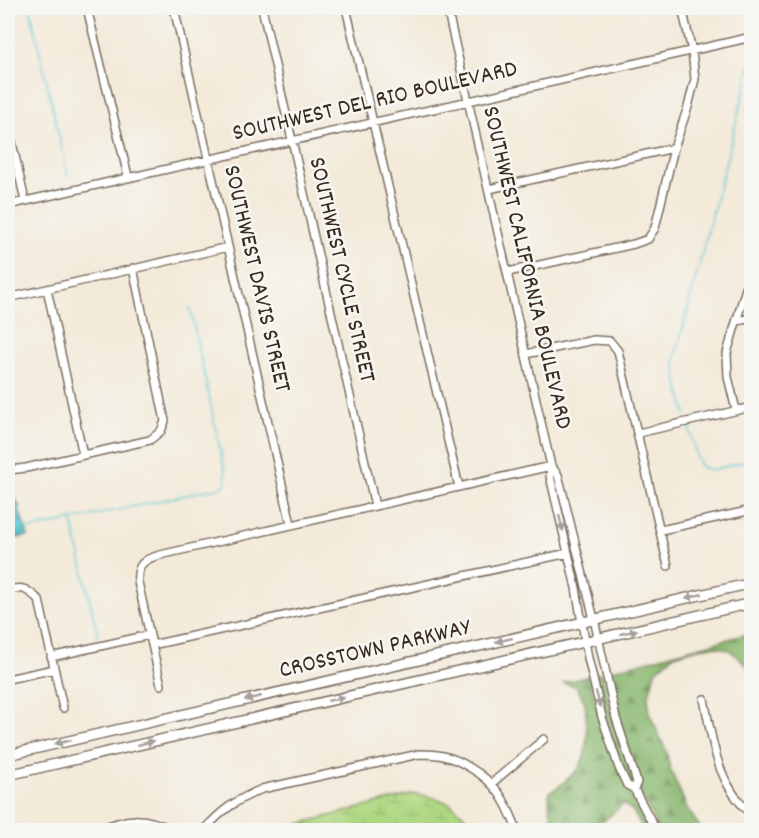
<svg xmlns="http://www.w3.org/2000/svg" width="759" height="838" viewBox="0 0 759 838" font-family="Dekko,sans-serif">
<defs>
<pattern id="forest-firs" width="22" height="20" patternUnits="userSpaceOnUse" patternTransform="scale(1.5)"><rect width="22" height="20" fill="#8ab86f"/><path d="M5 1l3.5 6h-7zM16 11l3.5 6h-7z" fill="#72965b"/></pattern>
<pattern id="wetland-marsh" width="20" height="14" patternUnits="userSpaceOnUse" patternTransform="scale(1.5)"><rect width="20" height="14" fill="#aed781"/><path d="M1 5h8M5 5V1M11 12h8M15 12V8" fill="none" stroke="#97b96f"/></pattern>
<pattern id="water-waves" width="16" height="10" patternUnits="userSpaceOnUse" patternTransform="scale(1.5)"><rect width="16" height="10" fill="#5cc8d3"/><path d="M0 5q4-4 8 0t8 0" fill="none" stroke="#4da3ab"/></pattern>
</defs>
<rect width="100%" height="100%" fill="#f6f6f2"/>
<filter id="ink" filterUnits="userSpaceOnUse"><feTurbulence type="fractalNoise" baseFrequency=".0167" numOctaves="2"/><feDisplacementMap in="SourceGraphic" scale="12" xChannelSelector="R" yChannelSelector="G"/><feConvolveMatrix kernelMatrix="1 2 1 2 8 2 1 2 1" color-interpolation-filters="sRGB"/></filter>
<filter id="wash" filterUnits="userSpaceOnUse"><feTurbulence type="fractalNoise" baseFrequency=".008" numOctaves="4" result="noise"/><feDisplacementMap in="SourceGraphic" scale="24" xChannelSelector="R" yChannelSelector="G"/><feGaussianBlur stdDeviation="1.35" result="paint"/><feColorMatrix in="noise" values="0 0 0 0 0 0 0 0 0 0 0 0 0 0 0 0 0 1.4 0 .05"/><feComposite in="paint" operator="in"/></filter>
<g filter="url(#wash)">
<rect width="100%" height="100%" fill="#f3ead9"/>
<path fill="url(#forest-firs)" stroke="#627146" stroke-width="1.5" d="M751,633V681L748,667L737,656L727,649L714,646L698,648L674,655L655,672L648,699L651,717L667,753L670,769L688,810L702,830H659L638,789L640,783L619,718L608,671Z
M602,673L613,720L634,782L633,784C618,772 601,696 595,674Z
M589,676L599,718L649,825L643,829L633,811L623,804L594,830H555L549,804V792L557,788L579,769L585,754L587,735L585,703L576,686L562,683Z"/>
<path fill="url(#wetland-marsh)" stroke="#748050" stroke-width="1.5" d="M414,794C444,798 458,804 475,830H279L287,827Z"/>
<path fill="url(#water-waves)" stroke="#4c7978" stroke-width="1.5" d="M8,497L15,499L19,505L20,513L28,536L8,540Z"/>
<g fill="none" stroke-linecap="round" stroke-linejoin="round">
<path stroke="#5cc8d3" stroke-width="1.5" d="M30,8L68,176
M686,414L677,379L675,358L752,61
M689,426L698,462L702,467L711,470L752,460
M72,520L98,636
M27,530L222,487L226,483L225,472L190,308"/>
</g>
</g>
<g filter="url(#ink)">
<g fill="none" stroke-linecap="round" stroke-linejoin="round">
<g stroke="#7b6d5f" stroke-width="10">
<path id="minor" d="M87,8L128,176
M174,8L291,524
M262,8L375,506
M346,8L459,487
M447,8L551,466L550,476L568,553L576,588L588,658L602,717L619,768L627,785L634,789L656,830
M447,11L462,8
M8,124L25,201
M489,189L674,148
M8,205L752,37
M508,272L634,244L648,239L655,228L674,148L688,107L695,79L692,51L682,8
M47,289L83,455
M8,298L228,247
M737,321L752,318
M526,354L594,340L610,341L618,351L668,566
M736,410L728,377L727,353L752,268
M638,433L752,407
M551,466L558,475L562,490L594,619L616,718L637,782L634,789
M8,469L9,470L26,468L150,440L161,431L165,421L133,268
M661,530L752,510
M8,590C23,586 27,589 39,600L63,708
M152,645L568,553
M51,657L149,635
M8,679L54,669
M161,685L138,582C136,565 144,559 160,555L551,466
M704,699C713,743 716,783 752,815
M492,783L544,739
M98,830C125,818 145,815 171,830
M204,830C222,810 236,800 262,789L419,754C427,754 436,754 443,756C453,758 461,762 469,767C497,783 506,801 517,830"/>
</g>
<g stroke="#7b6d5f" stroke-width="12">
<path id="major" d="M8,755L752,583
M8,775L752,603"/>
</g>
<use href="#minor" stroke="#fff" stroke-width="7"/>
<use href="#major" stroke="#fff" stroke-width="9"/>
</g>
<defs><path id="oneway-solid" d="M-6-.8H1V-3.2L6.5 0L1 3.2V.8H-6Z" transform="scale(1.5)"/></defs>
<g fill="#a79f9a">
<use href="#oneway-solid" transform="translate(561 523) rotate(76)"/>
<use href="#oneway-solid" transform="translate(694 596) rotate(167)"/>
<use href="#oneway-solid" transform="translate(629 632) rotate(-13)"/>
<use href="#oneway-solid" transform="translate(504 640) rotate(167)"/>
<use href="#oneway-solid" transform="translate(253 698) rotate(167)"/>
<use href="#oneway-solid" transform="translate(336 699) rotate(-13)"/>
<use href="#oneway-solid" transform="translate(598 699) rotate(76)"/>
<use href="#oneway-solid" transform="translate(63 742) rotate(167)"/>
<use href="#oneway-solid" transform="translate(146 743) rotate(-13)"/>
</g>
</g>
<g text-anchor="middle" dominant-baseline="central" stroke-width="5" stroke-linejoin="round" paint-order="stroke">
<g font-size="24" fill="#3b2a1e" stroke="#f6f6f2">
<text transform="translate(375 102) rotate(-13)">SOUTHWEST DEL RIO BOULEVARD</text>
<text transform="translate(526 268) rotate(77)">SOUTHWEST CALIFORNIA BOULEVARD</text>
<text transform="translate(341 270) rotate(77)">SOUTHWEST CYCLE STREET</text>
<text transform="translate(256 279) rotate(77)">SOUTHWEST DAVIS STREET</text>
<text transform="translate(375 650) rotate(-13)">CROSSTOWN PARKWAY</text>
</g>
</g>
<rect width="759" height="838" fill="none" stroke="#f6f6f2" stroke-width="30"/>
</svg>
